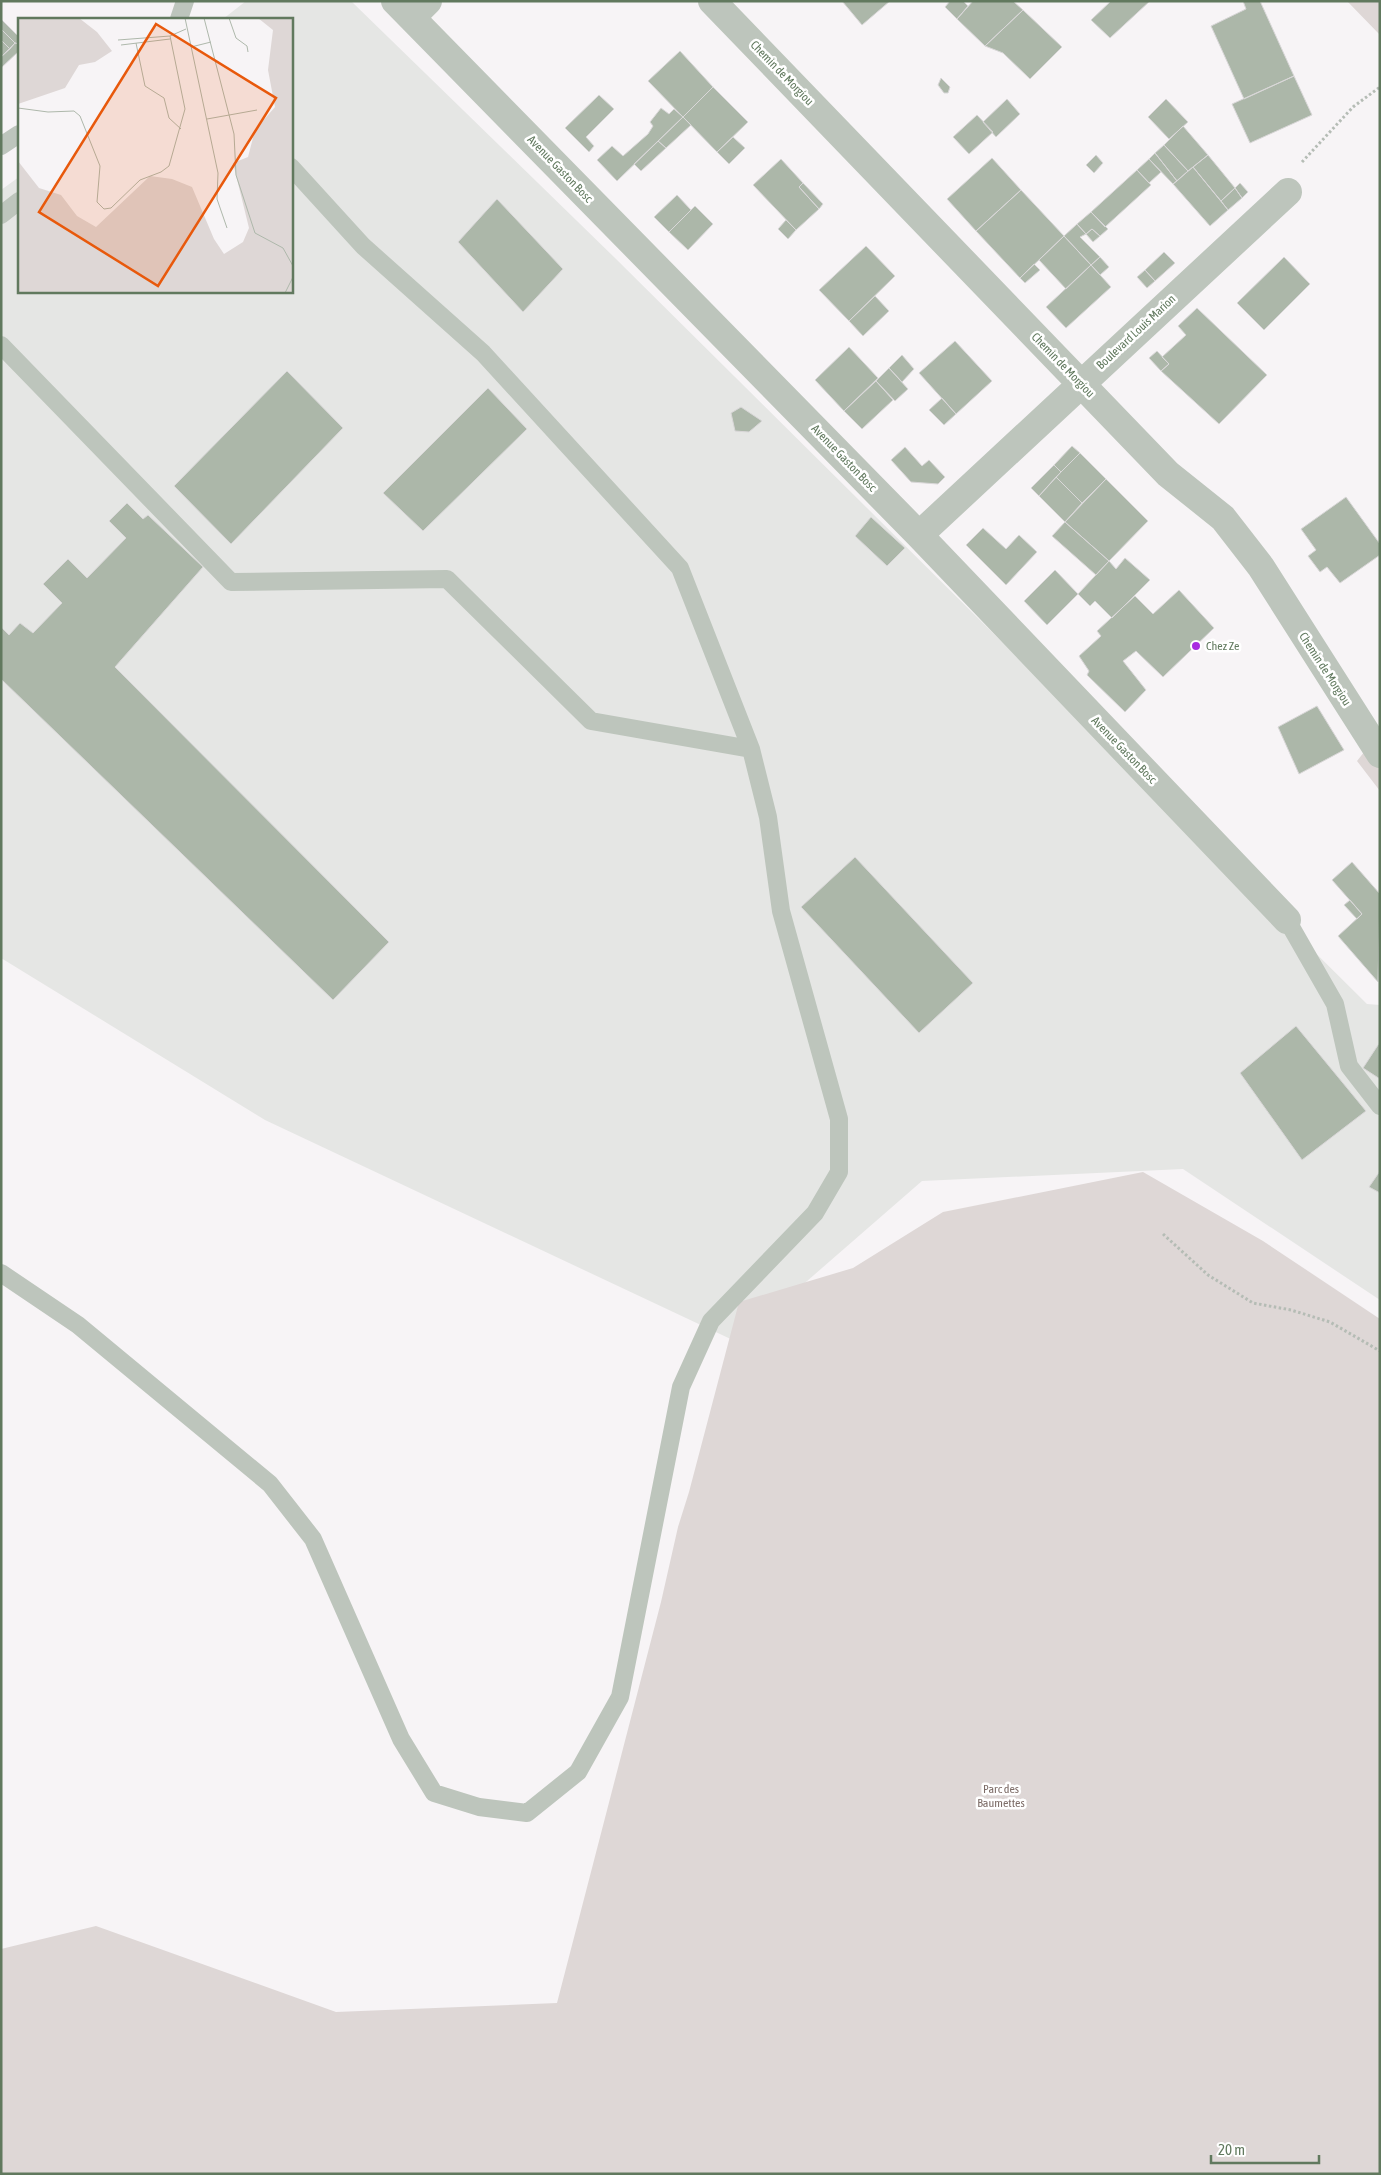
<svg xmlns="http://www.w3.org/2000/svg" width="1381" height="2175" viewBox="0 0 1381 2175" font-family="'Asap Condensed',sans-serif">
<rect width="100%" height="100%" fill="#f7f4f6"/>
<path fill="#e5e6e4" d="M246,1H351L615,258L1367,1004L1380,1005V1300L1183,1169L922,1181L737,1342L265,1120L1,958V190L19,177V291H291V19H223Z"/>
<path fill="#ded7d6" d="M1347,1H1380V35Z
M1380,732V791L1357,761Z
M1143,1172L1263,1241L1380,1319V2174H1V1949L96,1926L336,2012L557,2003L661,1602L678,1527L689,1492L739,1302L853,1268L943,1212Z"/>
<path fill="#acb7a9" stroke="#d9d7d8" d="M842,1H890L862,25Z
M950,1H963L968,6L957,19L945,7Z
M973,1H1013L1023,10L985,46L957,19Z
M1111,1H1150L1110,38L1091,20Z
M1243,1H1260L1294,76L1244,99L1211,26L1246,9Z
M1023,10L1062,47L1030,79L1003,53L985,46Z
M1,19L19,37V44L15,43L1,29Z
M1,29L15,43L10,49L1,40Z
M1,40L10,49L1,57Z
M15,43L19,44V51L1,68V57Z
M680,51L713,87L683,117L648,81Z
M1294,76L1312,115L1250,143L1232,104Z
M941,78L950,87L948,93H944L938,85Z
M713,87L748,122L717,152L683,117Z
M599,95L614,109L586,137L594,146L589,152L565,128Z
M1007,99L1020,114L996,137L983,122Z
M1166,99L1188,122L1169,139L1148,117Z
M661,108L669,114L674,109L683,117L617,181L597,160L612,146L623,156L648,134L653,126L650,122Z
M977,115L993,132L969,154L953,137Z
M683,117L691,125L666,148L658,141Z
M1183,126L1208,155L1188,171L1164,145Z
M733,137L745,148L729,164L717,152Z
M658,141L666,148L641,171L634,164Z
M1164,145L1188,171L1177,181L1155,153Z
M1155,153L1177,181L1173,184L1149,159Z
M1096,155L1103,163L1094,173L1086,165Z
M1208,155L1235,188L1221,201L1193,167Z
M992,158L1021,190L976,231L947,199Z
M781,159L803,183L799,187L819,209L796,230L753,185Z
M1149,159L1161,172L1149,183L1137,170Z
M1193,167L1228,210L1210,226L1173,184Z
M1137,170L1151,185L1105,227L1091,212Z
M803,183L823,204L819,209L799,187Z
M1240,183L1248,192L1242,198L1235,188Z
M1235,188L1242,198L1228,210L1221,201Z
M1021,190L1064,236L1020,278L976,231Z
M677,195L691,210L669,232L654,217Z
M497,199L563,269L523,312L458,242Z
M695,206L713,224L688,250L669,232Z
M1091,212L1108,229L1100,236L1092,229L1086,234L1077,224Z
M786,220L796,230L788,239L778,229Z
M1077,224L1086,234L1080,237L1100,257L1091,265L1064,236Z
M1092,229L1100,236L1093,242L1086,234Z
M1064,236L1091,265L1066,289L1039,260Z
M866,246L895,276L849,321L819,290Z
M1164,252L1175,263L1155,281L1145,270Z
M1100,257L1109,267L1100,275L1091,265Z
M1284,257L1310,284L1264,330L1237,303Z
M1034,264L1040,270L1025,283L1020,278Z
M1091,265L1111,287L1066,328L1046,307Z
M1145,270L1155,281L1147,288L1137,277Z
M875,296L889,311L863,336L849,321Z
M1197,308L1267,375L1219,424L1161,371L1169,364L1162,357L1186,335L1178,326Z
M955,341L992,381L956,414L919,373Z
M849,347L878,378L844,411L815,380Z
M1157,351L1169,364L1161,371L1149,358Z
M902,355L914,369L902,382L889,368Z
M889,368L908,389L895,401L876,381Z
M287,371L343,428L231,544L174,486Z
M876,381L893,400L862,429L844,411Z
M488,388L527,429L423,531L383,493Z
M942,398L956,414L944,425L929,410Z
M741,407L762,421L749,432L735,431L731,413Z
M1072,446L1080,453L1061,472L1054,465Z
M905,447L922,466L929,460L945,477L938,484L911,482L891,460Z
M1080,453L1106,479L1082,503L1056,477Z
M1054,465L1061,472L1039,496L1031,488Z
M1056,477L1082,503L1065,522L1039,496Z
M1106,479L1148,521L1109,561L1065,522Z
M1346,497L1380,544V555L1340,583L1327,567L1320,572L1308,556L1316,550L1301,529Z
M127,503L143,519L148,515L203,567L115,667L389,942L333,1000L1,679V627L9,635L20,623L33,633L62,603L43,584L68,559L87,578L126,538L109,521Z
M871,517L905,548L887,566L855,536Z
M1065,522L1109,561L1096,575L1052,536Z
M983,528L1006,549L1019,535L1037,552L1006,585L966,545Z
M1125,558L1150,580L1112,618L1095,601L1090,606L1078,594L1109,561L1116,569Z
M1055,570L1078,594L1047,625L1024,601Z
M1179,590L1214,628L1163,677L1136,651L1123,661L1146,690L1125,712L1087,675L1089,671L1079,656L1101,636L1097,631L1135,596L1153,614Z
M1317,706L1344,750L1299,774L1278,727Z
M855,857L973,983L919,1033L801,907Z
M1352,862L1380,894L1378,982L1338,936L1362,914L1332,880Z
M1350,900L1362,914L1357,919L1344,905Z
M1296,1026L1366,1111L1302,1160L1240,1073Z
M1380,1042V1079L1363,1068Z
M1380,1171V1193L1369,1187Z"/>
<g fill="none" stroke-linecap="round" stroke-linejoin="round">
<path stroke="#b5bcb5" stroke-width="3" stroke-dasharray="2.5 2.5" stroke-linecap="butt" d="M1302,162L1353,107L1380,87
M1163,1234L1208,1275L1253,1303L1291,1310L1330,1322L1380,1351"/>
<path stroke="#bdc5bc" stroke-width="18" d="M179,19L185,1
M1,146L19,134
M1,215L19,201
M1,345L231,582L447,579L591,721L751,749
M1287,920L1335,1004L1349,1066L1380,1106
M1,1273L78,1325L270,1484L313,1539L401,1739L434,1793L479,1807L527,1813L578,1772L620,1697L681,1387L711,1321L815,1213L839,1172V1119L781,911L768,817L751,749L680,568L483,353L363,246L291,167"/>
<path stroke="#bdc5bc" stroke-width="28" d="M395,1L919,535L1287,920
M712,1L1168,474L1223,518L1261,567L1380,754
M412,17L428,1
M919,535L1288,192"/>
</g>
<circle fill="#a92be1" stroke="#fff" stroke-width="2" cx="1196" cy="646" r="5"/>
<g text-anchor="middle" dominant-baseline="central" stroke-width="5" stroke-linejoin="round" paint-order="stroke">
<g font-size="12" fill="#61795e" stroke="#fff">
<text transform="translate(782 73) rotate(46)">Chemin de Morgiou</text>
<text transform="translate(560 169) rotate(46)">Avenue Gaston Bosc</text>
<text transform="translate(1136 332) rotate(-43)">Boulevard Louis Marion</text>
<text transform="translate(1063 365) rotate(46)">Chemin de Morgiou</text>
<text transform="translate(844 458) rotate(46)">Avenue Gaston Bosc</text>
<text transform="translate(1325 669) rotate(57)">Chemin de Morgiou</text>
<text transform="translate(1124 750) rotate(46)">Avenue Gaston Bosc</text>
</g>
<g font-size="12" fill="#61795e" stroke="#fff" text-anchor="start">
<text x="1206" y="646">Chez Ze</text>
</g>
<g font-size="12" fill="#7c6b66" stroke="#fff">
<text x="1001" y="1789">Parc des<tspan x="1001" dy="14">Baumettes</tspan></text>
</g>
</g>
<g transform="translate(18 18)">
<rect width="275" height="275" fill="#f7f4f6"/>
<path d="M0,0H61L79,14L94,33L77,44L61,47L47,70L0,86ZM240,0H275V275H0V143L21,170L43,177L59,198L78,209L132,158L154,161L174,169L196,221L206,236L225,224L231,210L215,145L230,139L237,112L257,89L250,52L255,12Z" fill="#ded7d6"/>
<path fill="none" stroke="#aeb8ab" stroke-width="1" d="M167,0L200,155L199,181L209,210M186,0L216,116L218,157L237,215L265,230L275,248M211,0L218,20L229,28L230,34M100,22L152,18L168,11M118,25L127,68L146,80L151,100L163,111M103,27L152,21M173,29L193,24M0,90L30,94L56,93L62,98L82,148L79,184L86,191L93,190L122,162L143,154L151,148L167,91L152,18M189,101L239,92M267,275L275,259"/>
<path fill="#e8590c" fill-opacity="0.15" stroke="#e8590c" stroke-width="2.5" d="M138,6L258,80L140,268L21,194Z"/>
<rect width="275" height="275" fill="none" stroke="#61795e" stroke-width="2.5"/>
</g>
<rect width="1381" height="2175" fill="none" stroke="#61795e" stroke-width="5"/>
<path d="M1211 2155v8h108v-8" fill="none" stroke="#61795e" stroke-width="2.5"/>
<text x="1218" y="2155" font-size="15" fill="#61795e" stroke="#ffffff" stroke-width="4" paint-order="stroke">20 m</text>
</svg>
